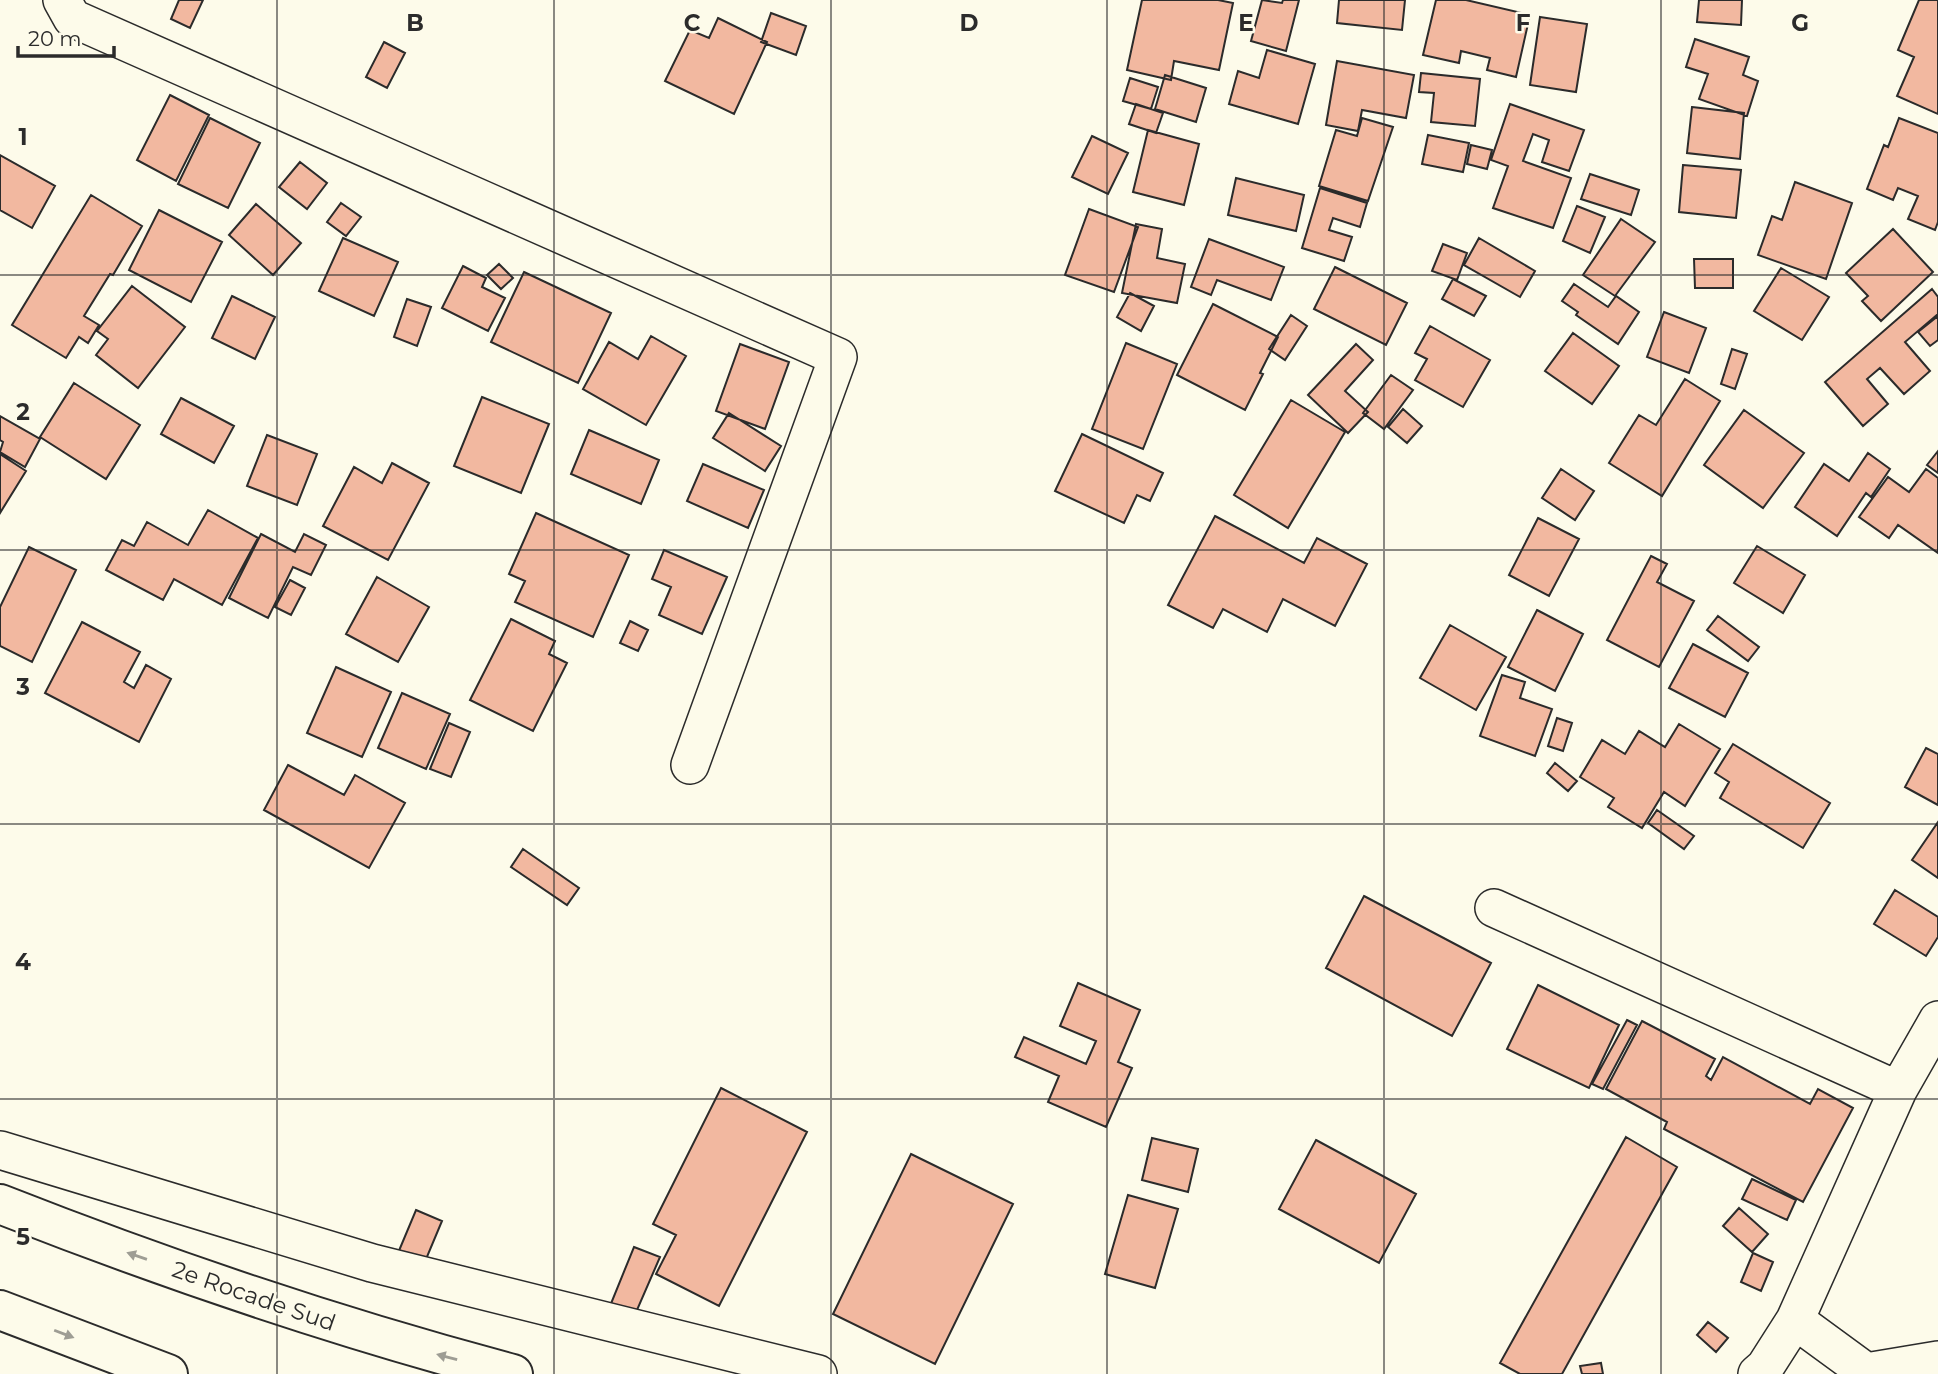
<svg xmlns="http://www.w3.org/2000/svg" width="1938" height="1374" viewBox="0 0 1938 1374" font-family="Montserrat,sans-serif">
<rect width="100%" height="100%" fill="#fdfbea"/>
<path fill="#f2b8a0" stroke="#2b2b2b" stroke-width="2" d="M179,0H203L190,28L171,19Z
M1142,0H1218L1233,3L1219,70L1174,61L1171,80L1127,70Z
M1262,0L1282,3L1283,0H1299L1286,51L1251,41Z
M1339,0H1405L1402,30L1337,23Z
M1436,0H1466L1530,15L1516,77L1487,70L1490,58L1461,51L1459,63L1423,55Z
M1699,0H1742L1741,25L1697,22Z
M1919,0H1938V114L1897,96L1914,57L1898,50Z
M771,13L806,26L796,55L761,42Z
M1540,17L1587,24L1576,92L1530,85Z
M718,18L767,42L734,114L665,81L690,30L709,38Z
M1695,39L1749,57L1743,75L1758,81L1747,116L1699,99L1708,74L1686,67Z
M384,42L405,53L387,88L366,77Z
M1267,50L1315,64L1298,124L1229,104L1238,71L1259,78Z
M1337,61L1414,75L1406,118L1362,110L1358,131L1326,125Z
M1421,73L1480,79L1475,126L1431,122L1434,93L1419,92Z
M1165,75L1206,88L1196,122L1155,109Z
M1130,78L1158,87L1151,109L1123,101Z
M170,95L209,115L176,181L137,160Z
M1136,104L1163,113L1156,133L1129,124Z
M1510,104L1584,130L1569,171L1542,162L1549,140L1533,134L1523,161L1571,178L1553,228L1493,208L1508,166L1491,160Z
M1692,107L1744,113L1740,159L1687,153Z
M210,118L260,143L228,208L178,184Z
M1362,118L1393,127L1368,201L1319,186L1336,130L1357,136Z
M1899,118L1938,133V222L1935,230L1908,219L1918,196L1898,188L1893,200L1867,189L1884,145L1888,147Z
M1148,130L1199,144L1184,205L1133,192Z
M1428,135L1469,143L1463,172L1422,164Z
M1092,136L1128,153L1108,194L1072,177Z
M1471,145L1492,150L1487,169L1467,164Z
M0,155L55,186L32,228L0,210Z
M300,162L327,183L307,209L279,187Z
M1683,165L1741,170L1736,218L1679,212Z
M1590,174L1639,190L1631,215L1581,199Z
M1236,178L1304,195L1296,231L1228,215Z
M1795,182L1852,203L1826,279L1758,255L1772,216L1782,220Z
M1320,188L1367,203L1360,227L1333,218L1329,230L1352,237L1344,261L1302,248Z
M91,195L142,226L113,275L110,274L84,316L99,325L88,343L79,337L66,358L12,325Z
M341,203L361,217L346,236L327,222Z
M256,204L301,243L273,275L229,235Z
M1577,206L1605,217L1590,253L1563,241Z
M1089,209L1138,227L1114,292L1065,275Z
M159,210L222,242L191,302L129,270Z
M1621,219L1655,242L1615,296L1583,275Z
M1136,224L1162,229L1157,258L1185,264L1177,303L1122,293Z
M1893,229L1933,272L1881,321L1862,301L1868,296L1846,273Z
M343,238L398,262L374,316L319,291Z
M1479,238L1535,271L1520,297L1464,265Z
M1209,239L1284,267L1271,300L1217,280L1211,295L1191,287Z
M1443,244L1467,253L1457,280L1432,271Z
M1694,259H1733V288H1695Z
M499,264L513,278L501,289L487,275Z
M463,266L486,278L482,287L505,298L488,331L442,308Z
M1335,267L1407,303L1386,345L1314,309Z
M1781,268L1829,297L1802,340L1754,311Z
M524,272L611,313L578,383L491,342Z
M1453,279L1486,296L1474,316L1442,299Z
M1574,284L1608,307L1616,296L1639,312L1618,344L1576,315L1578,312L1562,301Z
M132,286L185,327L138,388L96,355L108,339L97,331Z
M1932,289L1938,297V314L1905,342L1930,371L1904,394L1880,368L1867,379L1888,404L1863,426L1825,382Z
M1130,293L1154,306L1141,331L1117,317Z
M232,296L275,317L255,359L212,338Z
M407,299L431,307L417,346L394,337Z
M1213,304L1278,337L1260,373L1263,374L1245,410L1177,375Z
M1664,312L1706,328L1689,373L1647,357Z
M1291,315L1307,326L1285,360L1269,349Z
M1938,316V340L1930,346L1918,332Z
M1430,326L1490,360L1463,407L1415,380L1427,359L1415,353Z
M1573,333L1619,366L1592,404L1545,371Z
M651,336L686,356L646,425L583,389L609,342L638,359Z
M1126,343L1177,364L1143,449L1092,429Z
M740,344L789,362L765,429L716,411Z
M1356,344L1373,360L1345,391L1368,412L1348,433L1308,395Z
M1732,349L1747,354L1735,389L1721,384Z
M1391,375L1413,390L1384,429L1363,413Z
M1685,379L1720,401L1662,496L1609,463L1639,415L1656,425Z
M74,383L140,425L106,479L40,437Z
M482,397L549,424L521,493L454,466Z
M181,398L234,426L214,463L161,434Z
M1291,400L1345,432L1288,528L1234,495Z
M1403,409L1422,426L1407,443L1388,427Z
M1744,410L1804,453L1763,508L1704,465Z
M729,413L781,446L765,471L713,438Z
M0,416L40,439L25,467L0,452L3,442L0,440Z
M589,430L659,460L641,504L571,474Z
M1082,434L1163,473L1150,501L1137,495L1124,523L1055,491Z
M267,435L317,454L297,505L247,486Z
M1938,451V473L1927,465Z
M1868,453L1890,469L1871,497L1866,493L1837,536L1795,507L1824,464L1849,481Z
M0,454L26,471L0,513Z
M392,463L429,483L388,560L323,526L354,467L382,483Z
M703,464L764,490L748,528L687,501Z
M1561,469L1594,491L1575,520L1542,498Z
M1926,469L1938,478V553L1898,525L1889,538L1859,517L1888,477L1909,492Z
M208,510L258,538L222,605L174,579L163,600L106,570L122,540L134,546L147,522L188,545Z
M536,513L629,555L593,637L515,602L525,581L509,574Z
M1215,516L1304,563L1317,538L1367,564L1335,626L1283,599L1267,632L1223,609L1213,628L1168,605Z
M1538,518L1579,539L1549,596L1509,575Z
M261,534L295,552L304,534L326,545L311,575L293,567L268,618L229,598Z
M1757,546L1805,575L1783,613L1734,583Z
M29,547L76,570L32,662L0,646V607Z
M664,550L727,577L702,634L659,615L671,587L652,579Z
M1651,556L1667,564L1657,582L1694,601L1659,667L1607,640Z
M377,577L429,607L398,662L346,634Z
M290,580L305,588L291,615L275,607Z
M1537,610L1583,634L1555,691L1508,667Z
M1718,616L1759,647L1748,661L1707,630Z
M511,619L555,641L549,654L567,663L533,731L470,700Z
M630,621L648,630L638,651L620,643Z
M82,622L140,652L124,682L134,688L146,665L171,679L139,742L45,693Z
M1450,625L1506,657L1476,710L1420,678Z
M1693,644L1748,673L1725,717L1669,688Z
M336,667L391,692L362,757L307,733Z
M1502,675L1525,682L1520,698L1552,709L1535,756L1480,736Z
M402,693L450,714L426,769L378,748Z
M1557,718L1572,723L1563,751L1548,746Z
M449,723L470,732L451,777L430,769Z
M1679,724L1720,749L1685,806L1664,792L1642,828L1608,807L1614,798L1580,777L1602,740L1625,754L1639,731L1665,747Z
M1733,744L1830,803L1803,848L1720,798L1729,782L1715,773Z
M1926,748L1938,754V805L1905,787Z
M1555,763L1577,781L1568,791L1547,773Z
M288,765L344,795L355,775L405,803L369,868L264,810Z
M1657,810L1694,836L1684,849L1648,823Z
M1938,822V878L1912,860Z
M523,849L579,888L567,905L511,867Z
M1895,890L1938,917V937L1926,956L1874,924Z
M1364,896L1491,963L1452,1036L1326,968Z
M1078,983L1140,1010L1118,1062L1132,1068L1106,1127L1048,1102L1059,1076L1015,1057L1024,1037L1086,1064L1096,1041L1060,1026Z
M1538,985L1619,1025L1589,1088L1507,1049Z
M1627,1020L1637,1025L1603,1089L1592,1084Z
M1642,1021L1715,1059L1706,1076L1711,1080L1723,1057L1810,1104L1818,1089L1853,1108L1803,1202L1664,1129L1667,1122L1606,1089Z
M721,1088L807,1132L719,1306L656,1274L676,1235L653,1224Z
M1626,1137L1677,1167L1562,1374H1520L1500,1363Z
M1152,1138L1198,1149L1188,1192L1142,1180Z
M1316,1140L1416,1194L1379,1263L1279,1209Z
M911,1154L1013,1204L935,1364L833,1314Z
M1752,1179L1796,1200L1787,1220L1742,1199Z
M1128,1195L1178,1209L1155,1288L1105,1274Z
M1739,1208L1768,1234L1752,1252L1723,1226Z
M416,1210L442,1221L424,1264L398,1253Z
M634,1247L660,1257L634,1317L610,1306Z
M1753,1253L1773,1262L1761,1291L1741,1282Z
M1708,1322L1728,1338L1716,1352L1697,1335Z
M1601,1363L1603,1374H1582L1580,1366Z"/>
<g fill="none" stroke-linecap="round" stroke-linejoin="round">
<g stroke="#2b2b2b" stroke-width="40">
<path id="minor" d="M62,0L72,18L838,357L690,765
M1494,908L1898,1090
M0,1150L372,1263L818,1374
M1795,1320L1866,1372L1938,1360
M1757,1374L1765,1367L1795,1320L1898,1090L1938,1020"/>
</g>
<g stroke="#2b2b2b" stroke-width="42">
<path id="highway" d="M0,1204C168,1270 339,1328 513,1374
M0,1310L168,1374"/>
</g>
<use href="#minor" stroke="#fdfbea" stroke-width="37"/>
<use href="#highway" stroke="#fdfbea" stroke-width="38"/>
</g>
<defs><path id="oneway-solid" d="M-6-.8H1V-3.2L6.5 0L1 3.2V.8H-6Z" transform="scale(1.75)"/></defs>
<g fill="#9e9d94">
<use href="#oneway-solid" transform="translate(137 1256) rotate(-161)"/>
<use href="#oneway-solid" transform="translate(64 1334) rotate(21)"/>
<use href="#oneway-solid" transform="translate(447 1357) rotate(-165)"/>
</g>
<path fill="none" stroke="#2b2b2b" stroke-width="2" stroke-opacity="0.55" d="M277,0V1374M554,0V1374M831,0V1374M1107,0V1374M1384,0V1374M1661,0V1374M0,275H1938M0,550H1938M0,824H1938M0,1099H1938"/>
<g text-anchor="middle" dominant-baseline="central" stroke-width="5" stroke-linejoin="round" paint-order="stroke">
<g font-size="23" fill="#2b2b2b" stroke="#fdfbea">
<text transform="translate(254 1296) rotate(19)">2e Rocade Sud</text>
</g>
</g>
<g font-size="23" text-anchor="middle" font-weight="bold" fill="#2b2b2b" stroke="#fdfbea" stroke-width="5" stroke-linejoin="round" paint-order="stroke">
<text x="415" y="31">B</text>
<text x="692" y="31">C</text>
<text x="969" y="31">D</text>
<text x="1246" y="31">E</text>
<text x="1523" y="31">F</text>
<text x="1800" y="31">G</text>
<text x="23" y="145">1</text>
<text x="23" y="420">2</text>
<text x="23" y="695">3</text>
<text x="23" y="970">4</text>
<text x="23" y="1245">5</text>
</g>
<path d="M18 46v10h96v-10" fill="none" stroke="#2b2b2b" stroke-width="3.5"/>
<text x="28" y="46" font-size="21" fill="#2b2b2b" stroke="#fdfbea" stroke-width="5" paint-order="stroke">20 m</text>
</svg>
